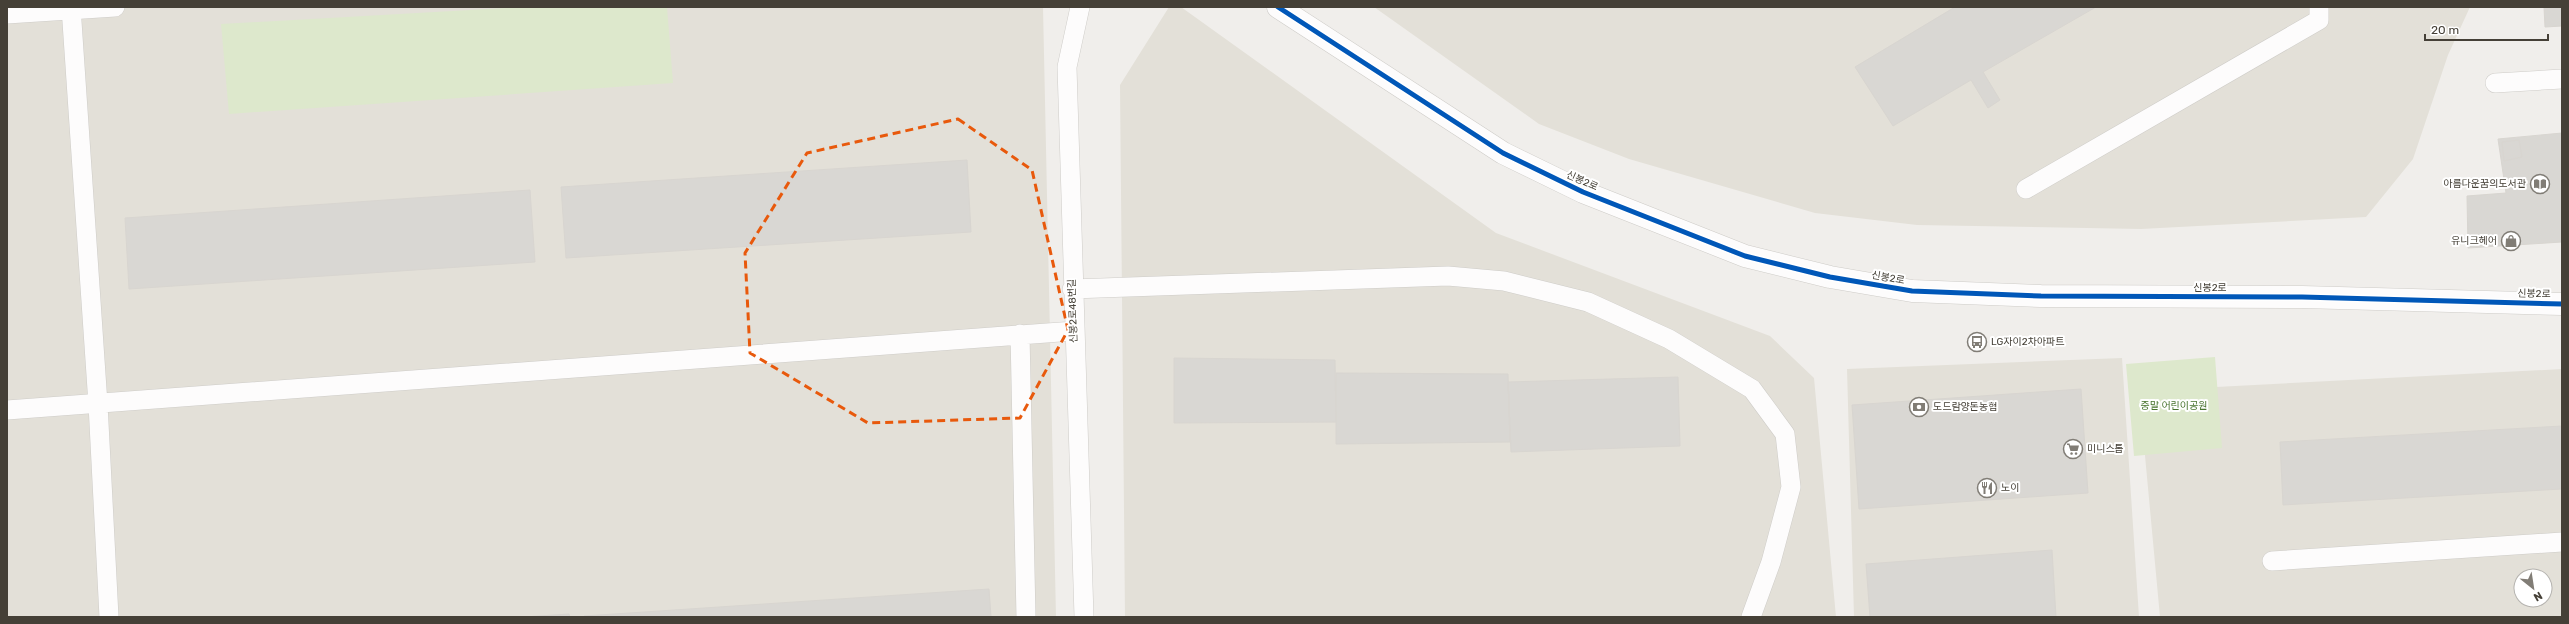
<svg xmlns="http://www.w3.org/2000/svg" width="2569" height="624" viewBox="0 0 2569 624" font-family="Rubik,'Noto Sans KR',sans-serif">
<rect width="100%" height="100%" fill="#f0eeeb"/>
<path fill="#e3e0d8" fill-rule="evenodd" d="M7,7H1043L1056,617H7Z
M1169,7H1181L1496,233L1770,336L1814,378L1836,617H1125L1120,85Z
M1374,7H2470L2448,55L2413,159L2366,217L2141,229L1917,225L1815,213L1629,159L1539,124Z
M2122,358L2139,617H1854L1847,369Z
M2562,369V617H2160L2139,391ZM2521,576H2545V600H2521Z"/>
<path fill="#dde8cc" d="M525,7H667L673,83L229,114L221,24Z
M2215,357L2222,448L2134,456L2126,364Z"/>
<path fill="#d9d7d3" stroke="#d8d5d0" d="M1955,7H2096L1983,72L2000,100L1988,108L1971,80L1893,126L1855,67Z
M2544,7H2562V26L2545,27Z
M2562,133V242L2468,248L2467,196L2506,193L2498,139Z
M2519,140L2522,157L2504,161L2502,142Z
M967,160L971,232L566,258L561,187Z
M530,190L535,262L129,289L125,218Z
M1174,358L1335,360L1336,422L1174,423Z
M1336,373L1508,374L1510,442L1336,444Z
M1678,377L1680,446L1511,452L1508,382Z
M2081,389L2088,493L1859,509L1852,405Z
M2562,426V489L2283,505L2280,442Z
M2052,550L2056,617H1870L1866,564Z
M989,589L991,617H584V616Z
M569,614L570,617H524Z"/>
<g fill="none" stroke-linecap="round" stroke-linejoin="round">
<g stroke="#ceccc8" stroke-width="20">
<path id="service" d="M71,7L98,404L109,617
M1080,7L1067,67L1084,617
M7,14L115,7
M2495,83L2562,79
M2026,189L2319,20V7
M1072,289L1448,276L1504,281L1588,302L1669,339L1752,389L1785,434L1791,487L1771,562L1751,617
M1020,334L1026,617
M7,410L1074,331
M2272,561L2562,542"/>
</g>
<g stroke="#ceccc8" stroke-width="23">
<path id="tertiary" d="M1278,7L1503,153L1583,192L1745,256L1830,277L1912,291L2041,296L2302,297L2562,304"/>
</g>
<use href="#service" stroke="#fdfcfc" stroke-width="19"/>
<use href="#tertiary" stroke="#fdfcfc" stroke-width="22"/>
<g stroke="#fff" stroke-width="8">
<path id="cycleway" d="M1278,7L1503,153L1583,192L1745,256L1830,277L1912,291L2041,296L2302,297L2562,304"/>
</g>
<use href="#cycleway" stroke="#0057b8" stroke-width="5"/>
</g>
<path fill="none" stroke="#e8590c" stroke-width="3" stroke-dasharray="8 5" stroke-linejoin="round" d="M958,119L1032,170L1068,330L1020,418L868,423L750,353L745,253L807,153Z"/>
<defs>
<g id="library-ring" transform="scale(1)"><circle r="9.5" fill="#fff" stroke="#817d76" stroke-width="1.5"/><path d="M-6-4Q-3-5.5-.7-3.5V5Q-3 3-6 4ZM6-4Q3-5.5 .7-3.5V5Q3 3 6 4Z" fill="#817d76"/></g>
<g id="shop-ring" transform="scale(1)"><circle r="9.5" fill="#fff" stroke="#817d76" stroke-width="1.5"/><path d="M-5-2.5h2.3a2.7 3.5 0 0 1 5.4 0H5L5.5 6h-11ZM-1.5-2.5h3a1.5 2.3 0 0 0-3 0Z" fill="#817d76"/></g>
<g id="bus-ring" transform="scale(1)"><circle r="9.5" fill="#fff" stroke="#817d76" stroke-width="1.5"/><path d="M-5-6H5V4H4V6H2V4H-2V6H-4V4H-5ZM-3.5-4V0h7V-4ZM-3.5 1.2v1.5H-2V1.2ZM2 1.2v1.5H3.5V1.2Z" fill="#817d76"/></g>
<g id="bank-ring" transform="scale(1)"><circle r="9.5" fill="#fff" stroke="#817d76" stroke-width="1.5"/><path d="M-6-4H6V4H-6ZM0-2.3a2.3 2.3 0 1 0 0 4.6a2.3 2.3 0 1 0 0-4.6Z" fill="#817d76"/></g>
<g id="supermarket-ring" transform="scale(1)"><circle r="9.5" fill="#fff" stroke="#817d76" stroke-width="1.5"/><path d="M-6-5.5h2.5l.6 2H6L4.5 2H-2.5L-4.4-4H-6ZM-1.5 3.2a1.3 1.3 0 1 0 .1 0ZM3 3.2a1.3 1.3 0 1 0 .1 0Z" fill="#817d76"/></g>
<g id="restaurant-ring" transform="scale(1)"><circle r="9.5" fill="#fff" stroke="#817d76" stroke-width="1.5"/><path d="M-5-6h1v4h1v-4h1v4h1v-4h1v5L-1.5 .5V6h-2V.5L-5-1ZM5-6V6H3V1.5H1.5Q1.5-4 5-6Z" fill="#817d76"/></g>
</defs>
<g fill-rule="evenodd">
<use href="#library-ring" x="2540" y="184"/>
<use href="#shop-ring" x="2511" y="241"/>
<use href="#bus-ring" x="1977" y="342"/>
<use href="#bank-ring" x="1919" y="407"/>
<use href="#supermarket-ring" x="2073" y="449"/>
<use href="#restaurant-ring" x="1987" y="488"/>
</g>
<g text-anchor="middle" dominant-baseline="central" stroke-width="4" stroke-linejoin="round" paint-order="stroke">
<g font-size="10" fill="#454037" stroke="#fff">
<text transform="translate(1582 181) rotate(24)">신봉2로</text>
<text transform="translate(1888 278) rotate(10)">신봉2로</text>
<text x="2210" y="288">신봉2로</text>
<text transform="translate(2534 294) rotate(1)">신봉2로</text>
<text transform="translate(1073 311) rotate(-92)">신봉2로48번길</text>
</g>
<g font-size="10" fill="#454037" stroke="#fff" text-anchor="start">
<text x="2526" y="184" text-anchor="end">아름다운꿈의도서관</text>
<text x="2497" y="241" text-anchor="end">유니크헤어</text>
<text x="1991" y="342">LG자이2차아파트</text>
<text x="1933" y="407">도드람양돈농협</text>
<text x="2087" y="449">미니스톱</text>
<text x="2001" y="488">노이</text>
</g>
<g font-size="10" fill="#48732e" stroke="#fff">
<text x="2174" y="406">중말 어린이공원</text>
</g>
</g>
<rect width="2569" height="624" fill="none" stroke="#454037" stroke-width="16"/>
<g transform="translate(2533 588) rotate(150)"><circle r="19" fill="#ffffff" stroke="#b5b3af"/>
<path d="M0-3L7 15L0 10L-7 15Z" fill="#817d76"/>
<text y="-6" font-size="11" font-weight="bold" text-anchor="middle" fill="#454037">N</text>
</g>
<path d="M2425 34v6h123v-6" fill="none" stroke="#454037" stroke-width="2"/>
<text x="2431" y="34" font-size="12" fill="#454037" stroke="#ffffff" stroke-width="3" paint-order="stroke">20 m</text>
</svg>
